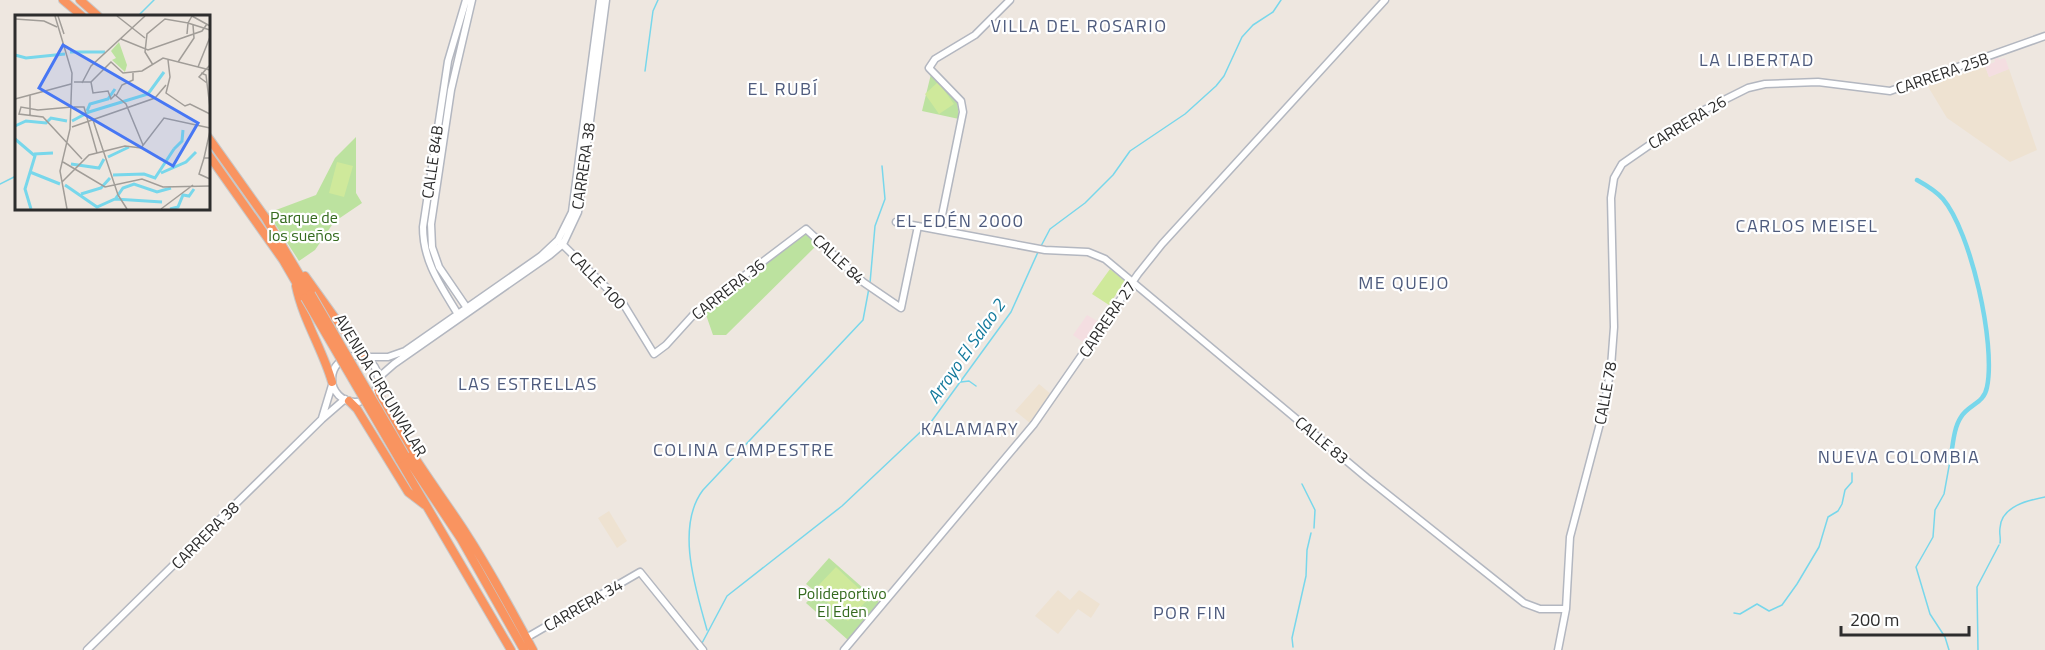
<svg xmlns="http://www.w3.org/2000/svg" width="2045" height="650" viewBox="0 0 2045 650" font-family="'Titillium Web',sans-serif">
<rect width="100%" height="100%" fill="#eee7e0"/>
<path fill="#eee2d1" d="M1985,66L1989,77L2009,69L2037,150L2010,162L1947,118L1927,85Z
M1039,384L1052,395L1030,423L1015,411Z
M609,511L627,541L617,548L598,518Z
M1058,590L1070,600L1079,590L1100,604L1091,618L1078,609L1058,634L1035,616Z"/>
<path fill="#f4dee1" d="M1998,57L1999,60L2005,58L2009,69L1989,77L1985,66L1995,62L1994,58Z
M1087,315L1099,322L1097,325L1100,327L1097,331L1094,329L1084,343L1073,335Z"/>
<path fill="#bce29f" d="M931,74L957,100L959,119L922,111Z
M356,137V193L362,203L334,222L315,250L299,261L268,213L316,195L335,158Z
M805,232L817,245L726,335H713L704,309Z
M829,558L880,603L848,640L806,603L816,592L806,584Z"/>
<path fill="#cfe99b" d="M938,82L954,104L939,114L925,94Z
M337,162L353,166L344,197L329,193Z
M1110,269L1125,281L1109,305L1092,294Z
M836,567L869,598L848,621L814,590Z"/>
<g fill="none" stroke-linecap="round" stroke-linejoin="round">
<path stroke="#78d7eb" stroke-width="1.5" d="M138,16L154,0
M645,71L653,11L658,0
M0,184L16,176
M1040,248L1050,229L1085,203L1113,175L1130,151L1185,114L1216,86L1224,76L1242,37L1253,25L1273,12L1281,0
M870,283L875,226L885,199L882,166
M961,382L969,381L976,386
M1302,484L1315,510L1314,528
M2000,543C2001,537 1999,534 2000,528C2001,506 2029,500 2045,497
M1734,613L1740,614L1757,604L1769,611L1782,605L1797,584L1819,547L1828,517L1838,511L1842,504L1845,490L1852,482V473
M707,630C696,590 675,527 703,490L863,320L869,288
M701,645L727,596L842,506L931,422L1011,312L1038,252
M1293,647L1292,638L1306,576L1307,550L1311,533
M1949,650L1945,637L1930,614L1916,567L1933,537L1935,510L1944,494L1950,461
M1978,650L1977,587L1999,545"/>
<path stroke="#78d7eb" stroke-width="4.5" d="M1917,180C1926,185 1936,191 1943,199C1971,232 1996,344 1987,387C1984,404 1969,404 1961,417C1953,429 1953,447 1950,461"/>
<g stroke="#b3b7c0" stroke-width="9">
<path id="secondary" d="M896,222L1045,250L1088,252L1105,259L1367,478L1524,603L1540,609H1566
M939,230L963,112L961,101L929,68L935,59L975,35L1010,0
M558,240L624,305L654,354L666,345L695,313L806,229L863,282L901,308L918,226
M467,308L439,267L432,247L431,224L451,90L472,0
M459,316C441,286 423,262 423,227L448,61L466,0
M332 379a23 23 0 1 1 46 0a23 23 0 1 1-46 0Z
M363,357H388L405,351L541,256L558,240L572,212L600,0
M378,378L394,364L550,255L563,244L578,212L606,0
M322,418L332,385
M526,638L640,572L703,650
M87,650L322,419L345,399
M844,650L1034,424L1138,274L1162,244L1385,0
M1558,650L1566,609L1570,537L1603,412L1611,367L1614,327L1611,198L1614,178L1622,164L1690,117L1748,88L1765,84L1818,82L1890,91L2045,36"/>
</g>
<g stroke="#c8c8c8" stroke-width="10">
<path id="highway" d="M63,0L82,16
M80,0L98,16
M208,137L265,217L311,294
M208,154L283,260L305,298
M305,276L363,357
M296,286C303,320 323,350 332,382
M377,382C377,412 449,505 467,535C491,572 512,611 533,650
M349,401L357,409L408,492L425,505
M405,455L461,539L524,650
M399,459L511,650"/>
</g>
<use href="#secondary" stroke="#fff" stroke-width="6"/>
<use href="#highway" stroke="#f99460" stroke-width="8"/>
<g stroke="#c8c8c8" stroke-width="10" stroke-linecap="butt">
<path id="highway-bridge" d="M311,294L405,455
M305,298L399,459"/>
</g>
<use href="#highway-bridge" stroke="#f99460" stroke-width="8"/>
</g>
<g text-anchor="middle" dominant-baseline="central" stroke-width="4.5" stroke-linejoin="round" paint-order="stroke">
<g font-size="16" fill="#2d2d2d" stroke="#fff">
<text transform="translate(1942 73) rotate(-19)">CARRERA 25B</text>
<text transform="translate(1687 122) rotate(-31)">CARRERA 26</text>
<text transform="translate(432 162) rotate(-82)">CALLE 84B</text>
<text transform="translate(583 166) rotate(-82)">CARRERA 38</text>
<text transform="translate(839 259) rotate(43)">CALLE 84</text>
<text transform="translate(598 280) rotate(46)">CALLE 100</text>
<text transform="translate(728 289) rotate(-38)">CARRERA 36</text>
<text transform="translate(1107 319) rotate(-56)">CARRERA 27</text>
<text transform="translate(381 385) rotate(59)">AVENIDA CIRCUNVALAR</text>
<text transform="translate(1605 393) rotate(-80)">CALLE 78</text>
<text transform="translate(1322 440) rotate(40)">CALLE 83</text>
<text transform="translate(205 535) rotate(-45)">CARRERA 38</text>
<text transform="translate(583 605) rotate(-30)">CARRERA 34</text>
</g>
<g font-size="16" fill="#346a1e" stroke="#fff">
<text x="304" y="217">Parque de<tspan x="304" dy="18">los sueños</tspan></text>
<text x="842" y="593">Polideportivo<tspan x="842" dy="18">El Eden</tspan></text>
</g>
<g font-size="18" letter-spacing="1.5" fill="#4e5b7d" stroke="#fff">
<text x="1079" y="25">VILLA DEL ROSARIO</text>
<text x="1757" y="59">LA LIBERTAD</text>
<text x="783" y="88">EL RUBÍ</text>
<text x="960" y="220">EL EDÉN 2000</text>
<text x="1807" y="225">CARLOS MEISEL</text>
<text x="1404" y="282">ME QUEJO</text>
<text x="528" y="383">LAS ESTRELLAS</text>
<text x="970" y="428">KALAMARY</text>
<text x="744" y="449">COLINA CAMPESTRE</text>
<text x="1899" y="456">NUEVA COLOMBIA</text>
<text x="1190" y="612">POR FIN</text>
</g>
<g font-size="18" font-style="italic" fill="#12799c" stroke="#fff">
<text transform="translate(966 351) rotate(-55)">Arroyo El Salao 2</text>
</g>
</g>
<g transform="translate(15 15)">
<rect width="195" height="195" fill="#eee7e0"/>
<path d="M104,27L112,50L110,57L97,45L101,43L96,36Z" fill="#bce29f"/>
<path fill="none" stroke="#78d7eb" stroke-width="3" d="M55,37H90M0,40L11,43L50,39M72,96L75,89L93,84L100,74M57,106L74,97L133,79L149,57M0,111L11,106L31,108L36,103L52,106M0,124L20,141L10,174L16,194M159,134L167,126L168,115M19,139L38,138M93,142L114,132M56,149L84,153L89,144M15,157L45,169M146,158L171,147L181,137M98,160L129,159L140,163L159,134M50,170L82,192L100,184L147,187M66,179L86,173L95,163M101,183L108,173L119,169L142,177L156,173M155,194L163,192L168,180L174,181L179,174"/>
<path fill="none" stroke="#a19d98" stroke-width="1.5" d="M40,1L57,58L55,114L45,156L52,194M43,1L49,19M102,1L130,23M177,1L195,11M0,4L29,6L42,12M172,19L173,8L195,15M106,24L133,35L187,16L192,9M153,45L155,62L151,78L170,91L175,89L195,99M163,47L179,23L178,10M138,50L130,37L132,19L150,4L173,8L177,1M183,52L195,22M186,58L191,60L195,93M59,67H76L96,47L108,58L127,56L148,43L195,55M76,67L78,78L93,76L96,84L100,80M67,68L76,51L130,1M192,68L184,62L195,50M99,79L111,89L128,130M15,80V100M101,81L107,70L118,65V58M0,84L56,69M57,92L23,95L6,92L4,99L28,102L67,144M59,92H69L82,138M78,105L103,180L112,194M57,112L140,83L151,70M195,116L189,143H195M189,143L184,159L195,164M48,147L90,172L127,164L148,172L195,171M47,167L74,140L110,131L126,133L149,103L195,113M146,194L178,170"/>
<path fill="#4777f4" fill-opacity="0.15" stroke="#4777f4" stroke-width="3" d="M48,30L183,108L158,151L24,73Z"/>
<rect width="195" height="195" fill="none" stroke="#2d2d2d" stroke-width="3"/>
</g>
<path d="M1841 626v9h128v-9" fill="none" stroke="#2d2d2d" stroke-width="3"/>
<text x="1850" y="626" font-size="18" fill="#2d2d2d" stroke="#ffffff" stroke-width="4.5" paint-order="stroke">200 m</text>
</svg>
